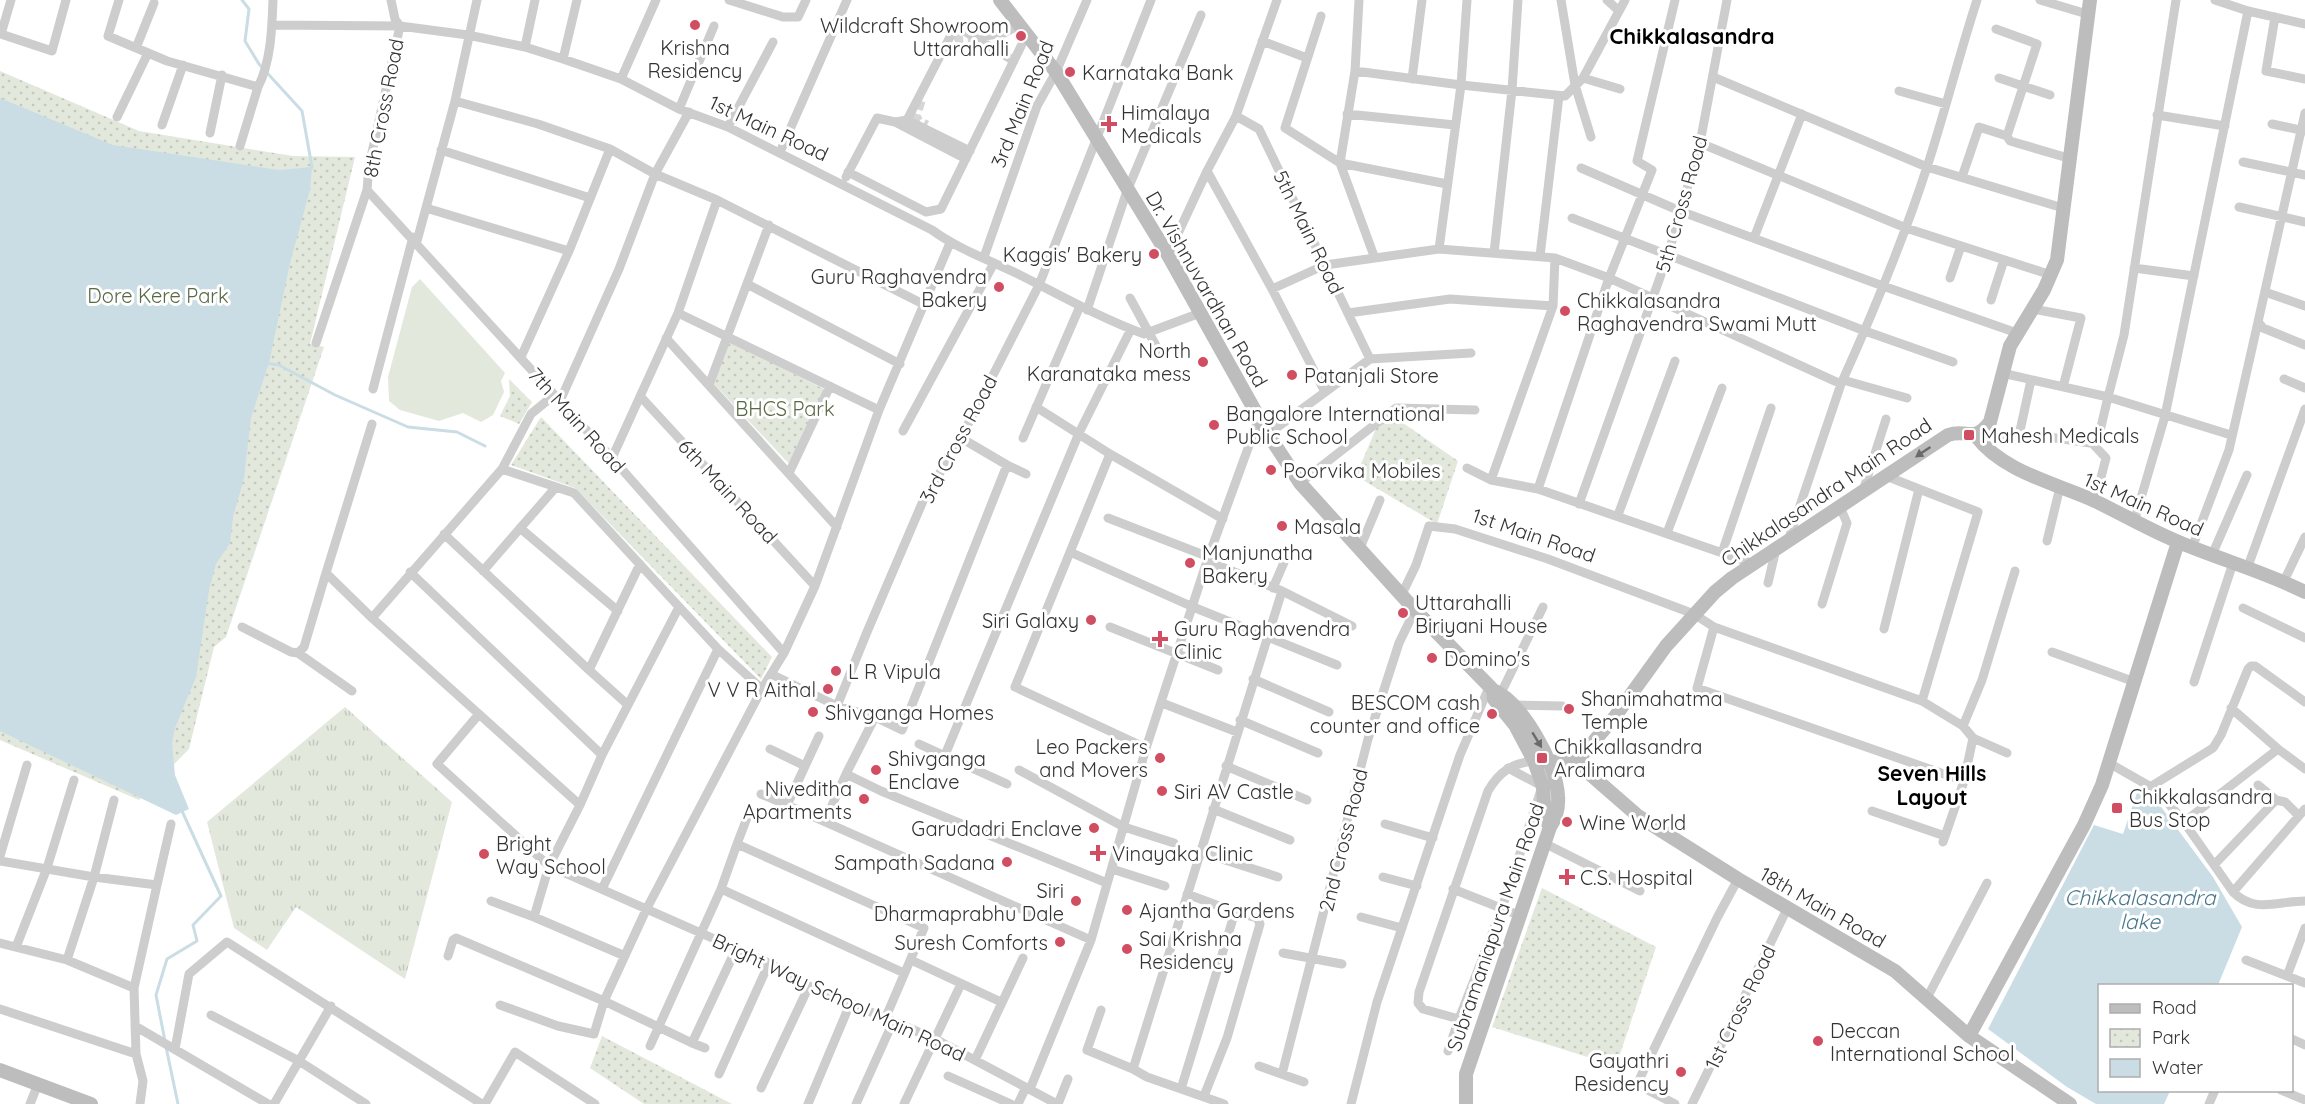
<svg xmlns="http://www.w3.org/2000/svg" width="2305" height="1104" viewBox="0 0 2305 1104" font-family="Quicksand,sans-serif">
<defs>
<pattern id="grass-tufts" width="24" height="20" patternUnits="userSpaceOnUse" patternTransform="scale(1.5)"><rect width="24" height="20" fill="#e3e8dd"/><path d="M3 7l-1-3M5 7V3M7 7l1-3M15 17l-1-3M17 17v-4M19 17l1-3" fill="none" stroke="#c3c7be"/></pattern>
<pattern id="park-dots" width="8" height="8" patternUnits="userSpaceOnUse" patternTransform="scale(1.5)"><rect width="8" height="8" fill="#e3e8dd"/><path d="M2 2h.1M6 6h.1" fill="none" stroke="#c3c7be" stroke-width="1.8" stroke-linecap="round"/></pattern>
</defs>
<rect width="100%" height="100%" fill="#fff"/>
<path fill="url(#grass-tufts)" d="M345,707L452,802L405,979L296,907L267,950L234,928L207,822Z"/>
<path fill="url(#park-dots)" d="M0,71L139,131L293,156L355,157L310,344L324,347L226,637L214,647L189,749L139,800L0,740Z
M729,341L830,392L794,469L714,384Z
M509,379L532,402L519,424L500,416L510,396Z
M1393,416L1458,461L1437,524L1356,476L1377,426Z
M541,417L772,657L761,679L575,488L511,465Z
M1542,888L1656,947L1616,1066L1492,1027Z
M602,1036L732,1104H644L590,1068Z"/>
<path fill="#e3e8dd" d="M420,279L505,373L501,381L504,392L493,415L481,422L463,413L439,421L400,410L389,401L388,377L412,287Z"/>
<path fill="#cadde4" d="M0,98L113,145L279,170L312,167L310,190L290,263L269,363L251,418L244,478L233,517L230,543L216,564L209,590L196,677L175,728L172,743L175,775L189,809L176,815L0,731Z
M2139,787L2156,800L2213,877L2242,927L2218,985L2100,986V1090L2170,1091L2164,1104H2096L2067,1087L1988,1029L2094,825L2123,834Z"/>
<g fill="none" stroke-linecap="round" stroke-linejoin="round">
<path stroke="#cadde4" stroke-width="3" d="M242,0L249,9L245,41L259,64L302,111L312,167L311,169
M265,363L279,365L335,395L408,427L457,432L485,446
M165,1041L156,995L167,959L197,941L193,925L221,896L182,811
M166,1047L178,1104"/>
<path stroke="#d6d6d6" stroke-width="9" stroke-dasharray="9 4.5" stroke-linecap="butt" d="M946,51C953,36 963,39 977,38
M921,101L916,117L919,121L927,125"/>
<path stroke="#cdcdcd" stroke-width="9" d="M11,0L1,34L52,51L66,0
M119,0L108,36L167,61L258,87C271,62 272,28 273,0
M391,0L395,19L400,26
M729,0L783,17H798L806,0
M1359,0L1355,71L1340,163L1374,256
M1561,0L1575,85L1591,137
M1607,0L1619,11
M2040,0L2087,14
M2215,0L2248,11L2305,24
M1321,16L1285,128L1340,163L1447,184
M2275,17L2266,71L2305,79
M272,25L400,26L468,35L525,47L563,59L621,79L679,109L728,127L932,230C958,249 989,260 1018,274C1060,295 1100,318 1144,334L1200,313
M1996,29L2037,44L2007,136
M985,36L1004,33L1019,25
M1262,41L1307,58
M525,47L535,0
M136,48L154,3
M563,59L577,0
M1355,71L1461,85L1565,96L1583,78L1625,0
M1713,77L1927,167L2063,208
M1583,78L1620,89
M1999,78L2050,95
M621,79L656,0
M1412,79L1422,0
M1899,91L1946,104
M455,101L538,124L610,149L655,174L717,200
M679,109L714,26
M2305,113L2258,322L2263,328L2305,345
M1347,114L1455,125
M2157,115L2225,126
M1236,116L1259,129L1370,359
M117,117L148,53
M907,120L952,33L957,30L964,31L1014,61
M897,123L966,159
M2272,124L2305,131
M162,125L183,65
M728,127L773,42
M210,133L222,75
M1700,143L1906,228L2051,275
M240,146L258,87
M441,150L590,198
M780,152L847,0
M2243,162L2305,175
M1581,168L1680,211L1883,286L2017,333
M1207,171L1272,289L1325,392
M848,172L926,212L941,209L1026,36
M846,177L877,118L895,122L907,120L970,151
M1962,177L1979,127L2007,136L2010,141L2068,158
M367,190L612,458L784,653
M2239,207L2305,222
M426,208L569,251
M1572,218L1865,331L1953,362
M1754,238L1802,114
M417,241L455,101L477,0
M1439,249L1461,85L1467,0
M1494,253L1512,90L1518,0
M1168,255L1207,171L1236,116L1277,0
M1540,256L1559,96
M984,257L1037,106L1056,72L1087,0
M1555,258L1553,306L1491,480L1538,489L1754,564
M2134,268L2194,276
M1950,278L1961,246
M747,284L900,364
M1272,289L1325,265L1439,249L1555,258L1609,278L1841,384C1873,313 1903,241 1927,167C1945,112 1959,55 1977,0
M2265,292L2305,306
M1130,298L1161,355
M1991,300L2004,260
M2033,309L2081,318L2063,387
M1087,310L1127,191L1201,15
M678,313L879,410
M1348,313L1450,299L1553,306
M666,338L837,527
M316,343L367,190L369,166L400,26
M521,357L569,251L610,149
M2002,373L2108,397L2124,335L2176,0
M2284,379L2305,388
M1843,380L1907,398
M709,385L769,225
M373,389L413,237
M640,396L815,586
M560,401L619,269L655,174L689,112
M1036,407L1110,454L1223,519
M372,424L326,573L372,618
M903,431L994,263
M1982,432L2018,440L2049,437L2097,444L2108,397L2231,435
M1268,434L1370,359L1471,353
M961,438L1007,465L902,730L875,717L837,706L867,632L923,501L961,438L1039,285L1151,0
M1023,438L1080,306
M2018,440L2031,380
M2092,443L2106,458L2095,501
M1110,454L1015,687L1146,748
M612,458L678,313L717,200L925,305
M1007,465L1026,474
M1467,468L1491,480
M502,469L531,414L554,395
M789,473L830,386
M1300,483L1396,408L1475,410
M1538,489L1609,278L1652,170L1637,161L1675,0
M1919,489L1978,512L1922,701
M1863,491L1886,419
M1579,504L1668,255L1700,143L1727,0
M1618,515L1675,361
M1108,518L1209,557
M2134,522L2165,416L2248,11
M520,528L618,611
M1667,533L1722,388
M444,534L589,670L640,564
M1788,541L1841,384
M2047,541L2060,487
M1360,548L1380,500
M2192,548L2229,450L2258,322
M1070,552L1193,607L1337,665
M1722,553L1771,408
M2212,555L2247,475
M1207,561L1282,591L1352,626
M2247,569L2305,409
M483,571L556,487
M410,572L602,755
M2284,581L2305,537
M1768,583L1776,549
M1273,588L1285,560
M1402,594L1416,565L1429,526L1455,529L1548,559L1694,614L1714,627L1922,701L1963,726L1973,738L1964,781L1943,842
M1822,604L1847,523L1840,507
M2243,608L2305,638
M242,627L291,652L298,653L304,647L326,573
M1110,627L1218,670
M1714,627L1697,688L1964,781
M1884,629L1919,489L1886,476
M2052,652L2135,682
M298,653L352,691
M589,670L628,705
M771,674L837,706
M1253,679L1329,712
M2194,682L2233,563
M762,689L718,649L574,493L502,469L372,618L580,805L549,866L769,963L809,986L935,1039L1057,1104
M1501,693L1543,607
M1162,703L1237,732
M1512,705L1562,706
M2231,708L2278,749L2305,769
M479,714L437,764L549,866L534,917L625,956
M875,717L846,774L881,791L1107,883
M1240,720L1318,753
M1963,726L1982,680L2015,571
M819,736L787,805L1091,940
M1973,738L2007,753
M919,744L1007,784
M770,749L805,766
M945,755L1079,433L1131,329
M2109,763L2158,791L2184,822L2233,892C2255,914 2277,901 2305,901
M1226,766L1307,800
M1019,770L1124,827L1174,843
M2258,785L2276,800
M2150,787L2213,748L2221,735L2248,669L2251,666H2255L2305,702
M761,794L787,805
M580,805L602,755L679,607
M1213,809L1290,840
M1872,811L1945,836
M825,821L846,774
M2184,822L2278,749
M1385,824L1433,838
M737,844L750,810
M1546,844L1640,891
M1200,852L1278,877
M0,856L27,765
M0,861L94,877L157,885L134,988L67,960L0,943
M2214,865L2276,800L2285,802L2299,816
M1112,869L1165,886
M1383,877L1417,886
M157,885L171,824
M602,889L718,649
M721,889L904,973
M1453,889L1521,916
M2233,892L2305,809
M1187,894L1235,912L1257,918L1260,924L1227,1038L1204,1096
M491,901L534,917
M1361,917L1402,928
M16,947L47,868L74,780
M1283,953L1342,964
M448,956L453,940L456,938L604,1001L692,1043L736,949
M67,960L94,877L114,800
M911,960L1001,1002
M2246,960L2305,983
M2287,976L2305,928
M134,988L136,1054L143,1081L140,1104
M1927,998L1987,883
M500,1005L558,1026L594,1034L604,1001L646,910L762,689L784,653L815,586L879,410L950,243
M0,1009L136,1054
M1101,1010L1087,1050L1133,1069
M211,1015L299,1061L366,1104
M1459,1019L1502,908L1541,790L1540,785L1508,768
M135,1026L268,1104
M2292,1039L2305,1045
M692,1043L705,1048
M650,1046L721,889L737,844L924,928L885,1019
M175,1049L189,974L227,942L482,1104
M1448,1051L1459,1019L1423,1009L1418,1003L1419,992L1488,791C1499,772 1512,763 1534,761
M975,1060L1023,958
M1259,1066L1304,1082
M719,1074L769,963
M1282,1074L1368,739L1399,643L1415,610
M948,1076L1011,1104
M761,1088L809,986
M1030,1089L1091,940L1146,748L1207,561L1259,418
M1181,1089L1235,912
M2281,1090L2305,1100
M30,1104L38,1084
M274,1104L331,1006
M485,1104L515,1052L595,1104
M808,1104L850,1004
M856,1104L893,1022
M904,1104L961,984
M1018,1104L1026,1087
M1058,1104L1068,1079
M1224,1104L1147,1077L1133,1069L1282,591
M1351,1104L1377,1002L1460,755L1490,685
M1675,1104L1640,1086V1078L1717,918L1738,879
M1692,1104L1787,909
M2209,1104L2215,1090"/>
<path stroke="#bdbdbd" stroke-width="14" d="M1000,0L1056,72L1168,255L1268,434L1300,483L1415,610L1493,690C1522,702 1557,765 1558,796C1559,808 1556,818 1550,827L1466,1074V1104
M1976,436C2003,472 2055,483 2095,501C2124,515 2151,531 2181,543C2222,560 2265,572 2305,592
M1493,690L1494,699L1515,725L1534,761L1543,787L1545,818L1550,827
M1534,761L1576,762L1638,816L1738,879L1895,971L1969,1036L2070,1104
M1576,762L1614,718L1666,646L1715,592L1732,578L1948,435C1968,428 1973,444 1990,422L2010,346L2044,290L2057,260L2090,0
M1969,1036L2084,825L2102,785L2178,542
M0,1070L91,1104"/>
</g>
<defs><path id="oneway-solid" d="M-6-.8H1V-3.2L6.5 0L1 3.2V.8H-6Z" transform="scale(1.5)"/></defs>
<g fill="#6a6a6a">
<use href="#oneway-solid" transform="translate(1923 452) rotate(146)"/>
<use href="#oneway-solid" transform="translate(1537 740) rotate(59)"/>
</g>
<g fill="#d14d61" stroke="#fff" stroke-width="2">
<circle cx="695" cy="25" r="6"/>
<circle cx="1021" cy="36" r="6"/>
<circle cx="1070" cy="72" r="6"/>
<path d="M1106 115h6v6h6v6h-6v6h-6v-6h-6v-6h6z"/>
<circle cx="1154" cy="254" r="6"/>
<circle cx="999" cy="287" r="6"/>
<circle cx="1565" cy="311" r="6"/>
<circle cx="1203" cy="362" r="6"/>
<circle cx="1292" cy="375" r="6"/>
<circle cx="1214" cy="425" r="6"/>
<rect x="1963" y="429" width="12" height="12" rx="3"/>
<circle cx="1271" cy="470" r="6"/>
<circle cx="1282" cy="526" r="6"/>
<circle cx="1190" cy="563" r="6"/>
<circle cx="1403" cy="613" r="6"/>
<circle cx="1091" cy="620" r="6"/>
<path d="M1157 630h6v6h6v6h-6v6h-6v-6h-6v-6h6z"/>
<circle cx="1432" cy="658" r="6"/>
<circle cx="836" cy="671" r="6"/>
<circle cx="828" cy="689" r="6"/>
<circle cx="1569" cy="709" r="6"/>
<circle cx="813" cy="712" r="6"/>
<circle cx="1492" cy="714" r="6"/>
<circle cx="1160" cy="758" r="6"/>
<rect x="1536" y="752" width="12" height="12" rx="3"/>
<circle cx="876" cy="770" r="6"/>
<circle cx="1162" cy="791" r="6"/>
<circle cx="864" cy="799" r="6"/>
<rect x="2111" y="802" width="12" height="12" rx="3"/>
<circle cx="1567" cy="822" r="6"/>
<circle cx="1094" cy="828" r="6"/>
<path d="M1095 844h6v6h6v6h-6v6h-6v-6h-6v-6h6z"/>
<circle cx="484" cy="854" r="6"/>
<circle cx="1007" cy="862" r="6"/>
<path d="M1564 868h6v6h6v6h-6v6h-6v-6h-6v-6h6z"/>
<circle cx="1076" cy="901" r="6"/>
<circle cx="1127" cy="910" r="6"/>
<circle cx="1060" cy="942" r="6"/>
<circle cx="1127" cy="949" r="6"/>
<circle cx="1818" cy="1041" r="6"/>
<circle cx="1681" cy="1072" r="6"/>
</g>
<g text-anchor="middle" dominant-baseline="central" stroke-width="6" stroke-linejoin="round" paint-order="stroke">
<g font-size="20" fill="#333" stroke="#fff" text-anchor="start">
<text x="1009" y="25" text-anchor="end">Wildcraft Showroom<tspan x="1009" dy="23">Uttarahalli</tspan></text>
<text x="695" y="47" text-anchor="middle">Krishna<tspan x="695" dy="23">Residency</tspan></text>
<text x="1082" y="72">Karnataka Bank</text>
<text x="1121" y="112">Himalaya<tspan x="1121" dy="23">Medicals</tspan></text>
<text x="1142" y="254" text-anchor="end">Kaggis' Bakery</text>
<text x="987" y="276" text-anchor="end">Guru Raghavendra<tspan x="987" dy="23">Bakery</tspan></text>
<text x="1577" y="300">Chikkalasandra<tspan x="1577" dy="23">Raghavendra Swami Mutt</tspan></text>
<text x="1191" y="350" text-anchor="end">North<tspan x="1191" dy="23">Karanataka mess</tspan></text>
<text x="1304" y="375">Patanjali Store</text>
<text x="1226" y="413">Bangalore International<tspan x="1226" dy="23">Public School</tspan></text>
<text x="1981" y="435">Mahesh Medicals</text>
<text x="1283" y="470">Poorvika Mobiles</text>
<text x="1294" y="526">Masala</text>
<text x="1202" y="552">Manjunatha<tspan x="1202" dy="23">Bakery</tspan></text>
<text x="1415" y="602">Uttarahalli<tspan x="1415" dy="23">Biriyani House</tspan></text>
<text x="1079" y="620" text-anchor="end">Siri Galaxy</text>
<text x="1174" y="628">Guru Raghavendra<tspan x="1174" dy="23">Clinic</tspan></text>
<text x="1444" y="658">Domino's</text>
<text x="848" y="671">L R Vipula</text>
<text x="816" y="689" text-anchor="end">V V R Aithal</text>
<text x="1581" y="698">Shanimahatma<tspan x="1581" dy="23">Temple</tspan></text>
<text x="1480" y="702" text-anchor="end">BESCOM cash<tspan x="1480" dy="23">counter and office</tspan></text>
<text x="825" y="712">Shivganga Homes</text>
<text x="1148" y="746" text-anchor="end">Leo Packers<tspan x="1148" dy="23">and Movers</tspan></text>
<text x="1554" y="746">Chikkallasandra<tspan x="1554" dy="23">Aralimara</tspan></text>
<text x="888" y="758">Shivganga<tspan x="888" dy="23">Enclave</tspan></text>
<text x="852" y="788" text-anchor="end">Niveditha<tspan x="852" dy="23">Apartments</tspan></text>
<text x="1174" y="791">Siri AV Castle</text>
<text x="2129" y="796">Chikkalasandra<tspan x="2129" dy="23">Bus Stop</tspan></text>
<text x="1579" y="822">Wine World</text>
<text x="1082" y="828" text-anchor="end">Garudadri Enclave</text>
<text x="496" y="843">Bright<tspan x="496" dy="23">Way School</tspan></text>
<text x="1112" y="853">Vinayaka Clinic</text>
<text x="995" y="862" text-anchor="end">Sampath Sadana</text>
<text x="1580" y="877">C.S. Hospital</text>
<text x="1064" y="890" text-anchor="end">Siri<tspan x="1064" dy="23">Dharmaprabhu Dale</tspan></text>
<text x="1139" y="910">Ajantha Gardens</text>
<text x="1139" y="938">Sai Krishna<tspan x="1139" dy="23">Residency</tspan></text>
<text x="1048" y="942" text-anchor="end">Suresh Comforts</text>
<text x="1830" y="1030">Deccan<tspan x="1830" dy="23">International School</tspan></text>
<text x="1669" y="1060" text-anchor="end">Gayathri<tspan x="1669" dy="23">Residency</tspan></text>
</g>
<g font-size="20" fill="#333" stroke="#fff">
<text transform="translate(1022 104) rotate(-68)">3rd Main Road</text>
<text transform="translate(383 108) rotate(-79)">8th Cross Road</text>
<text transform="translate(769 128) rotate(25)">1st Main Road</text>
<text transform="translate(1681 204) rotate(-74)">5th Cross Road</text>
<text transform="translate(1309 232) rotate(64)">5th Main Road</text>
<text transform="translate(1207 289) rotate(60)">Dr. Vishnuvardhan Road</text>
<text transform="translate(577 420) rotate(48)">7th Main Road</text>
<text transform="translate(958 439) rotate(-62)">3rd Cross Road</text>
<text transform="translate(728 491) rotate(47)">6th Main Road</text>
<text transform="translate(1826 492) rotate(-34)">Chikkalasandra Main Road</text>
<text transform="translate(2144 504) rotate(24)">1st Main Road</text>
<text transform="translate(1534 535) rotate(19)">1st Main Road</text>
<text transform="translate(1343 840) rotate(-76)">2nd Cross Road</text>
<text transform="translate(1823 907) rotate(30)">18th Main Road</text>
<text transform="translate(1495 927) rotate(-71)">Subramaniapura Main Road</text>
<text transform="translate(839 997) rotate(25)">Bright Way School Main Road</text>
<text transform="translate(1740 1007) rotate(-64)">1st Cross Road</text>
</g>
<g font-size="20" fill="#596945" stroke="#fff">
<text x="158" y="295">Dore Kere Park</text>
<text x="785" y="408">BHCS Park</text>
</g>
<g font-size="21" font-weight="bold" fill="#000" stroke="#fff">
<text x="1932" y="773">Seven Hills<tspan x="1932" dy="24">Layout</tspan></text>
</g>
<g font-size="21" font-style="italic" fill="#49778c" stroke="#fff">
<text x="2140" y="897">Chikkalasandra<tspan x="2140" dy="24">lake</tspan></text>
</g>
<g font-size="22" font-weight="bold" fill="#000" stroke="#fff">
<text x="1692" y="36">Chikkalasandra</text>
</g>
</g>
<rect x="2098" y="984" width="195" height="108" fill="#ffffff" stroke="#adadad" stroke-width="1.5"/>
<rect x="2110" y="1004" width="30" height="9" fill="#bdbdbd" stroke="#adadad" stroke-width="1.5"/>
<text x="2152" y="1014" font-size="18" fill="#333333">Road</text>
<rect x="2110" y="1029" width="30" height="18" fill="url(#park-dots)" stroke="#adadad" stroke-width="1.5"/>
<text x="2152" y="1044" font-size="18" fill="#333333">Park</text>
<rect x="2110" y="1059" width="30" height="18" fill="#cadde4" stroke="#adadad" stroke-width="1.5"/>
<text x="2152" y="1074" font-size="18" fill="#333333">Water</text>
</svg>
